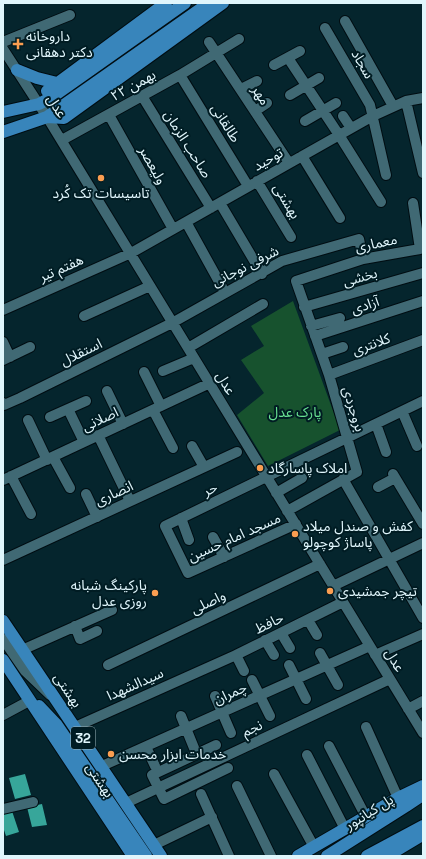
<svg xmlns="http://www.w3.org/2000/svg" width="426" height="859" viewBox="0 0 426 859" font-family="'Space Grotesk','Noto Sans Arabic',sans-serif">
<rect width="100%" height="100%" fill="#05252d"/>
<path fill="#17522e" d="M293,301L340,430L268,466L237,415L264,393L241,360L264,346L251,326Z"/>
<path fill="#37a69a" d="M25,774L31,795L15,799L9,778Z
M42,804L47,825L32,827L27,807Z
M12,811L19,832L6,836L3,827V813Z"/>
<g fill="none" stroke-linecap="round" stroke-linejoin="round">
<g stroke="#000d12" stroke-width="12">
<path id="minor" d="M345,21L393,106
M325,28L370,105L386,175
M3,42L70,15
M209,42L289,163
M3,49L47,117L423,733
M288,58L339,135L381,202
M274,65L300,51
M180,75L248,186
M241,89L257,81
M290,95L319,78
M142,96L211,208
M406,101L423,173
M255,111L267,103
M109,115L173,229
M343,116L351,128
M305,121L336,103
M62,140L180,75L239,39
M302,156L340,218
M257,181L291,237
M220,203L262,274
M186,222L222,287
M304,307L423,273
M3,310L131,253L373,116L406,101L423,98
M84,316L150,286
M311,326L340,318
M315,336L423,301
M3,342L10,357
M188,348L263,304
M322,354L343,347
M3,360L30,347
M163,371L194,358
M144,372L161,406
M329,375L423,340
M107,391L123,424
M3,403L4,405L20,398L172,323L282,261L359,239L363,259
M68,409L84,442
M153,410L173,448
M402,411L417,446
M50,417L86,401
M28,420L47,460
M376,424L386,452
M98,435L130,501
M192,446L204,467
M53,457L70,488
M393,474L423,524
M11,476L31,514
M343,479L423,618
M3,480L210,383
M378,487L395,478
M276,493L302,478
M86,494L97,517
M287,511L357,472L329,375L296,281L363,259L420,249L413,203
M181,518L189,540
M296,524L188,573L165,526L423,401
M213,537L224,557
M3,560L237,452
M333,586L423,543
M308,620L317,635
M75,626L80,639L97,631
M281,633L290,648
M3,639L25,671L50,695
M265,640L274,655
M22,650L112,610
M320,653L338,685
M236,655L244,671
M375,655L423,634
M108,665L320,564
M289,665L306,699
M252,680L270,716
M215,696L231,733
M408,709L423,701
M3,715L29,701
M181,716L194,748
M75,727L236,655L343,602
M366,727L398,798
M216,745L152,775L164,799L228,768
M329,746L366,817
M146,747L155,766
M307,755L345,829
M102,766L370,646
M274,774L314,847
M237,786L271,856
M201,794L229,856
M126,803L390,679
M3,809L33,802
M154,845L212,817"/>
</g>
<g stroke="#000d12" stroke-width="14">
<path id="major" d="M17,70L37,78L57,83
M47,91L166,3
M3,112L39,104L52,97L185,3
M47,117L64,118L223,3
M3,132L47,117L209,3
M3,621L161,856
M3,660L133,856
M39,706L56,724L146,856
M298,856L398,798L423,786
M327,856L406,806L421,796L423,790
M367,856L423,826
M387,856L422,835"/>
</g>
<use href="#minor" stroke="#406974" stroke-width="10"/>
<use href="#major" stroke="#3885bb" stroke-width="12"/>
</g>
<g fill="#fb9e51" stroke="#001c23" stroke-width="1.5">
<path d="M16 38h4v4h4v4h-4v4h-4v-4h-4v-4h4z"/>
<circle cx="101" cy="178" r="4"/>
<circle cx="260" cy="468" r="4"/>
<circle cx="295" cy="534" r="4"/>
<circle cx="330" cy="591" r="4"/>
<circle cx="155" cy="593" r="4"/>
<circle cx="111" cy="754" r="4"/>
</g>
<g text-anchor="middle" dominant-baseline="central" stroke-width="4" stroke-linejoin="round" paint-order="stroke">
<rect fill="#001c23" stroke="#9db5bb" stroke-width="1" x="71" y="727" width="24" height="22" rx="3"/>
<g font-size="13" font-weight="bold" fill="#e0f6fc">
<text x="83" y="738">32</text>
</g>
<g font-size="14" fill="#e0f6fc" stroke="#001c23" text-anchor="start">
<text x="26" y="36">داروخانه<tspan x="26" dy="16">دکتر دهقانی</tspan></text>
<text x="101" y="193" text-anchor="middle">تاسیسات تک کُرد</text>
<text x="268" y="468">املاک پاسارگاد</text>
<text x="303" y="526">کفش و صندل میلاد<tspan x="303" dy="16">پاساژ کوچولو</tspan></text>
<text x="147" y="585" text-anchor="end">پارکینگ شبانه<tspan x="147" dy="16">روزی عدل</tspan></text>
<text x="338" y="591">تیچر جمشیدی</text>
<text x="119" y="754">خدمات ابزار محسن</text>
</g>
<g font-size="14" fill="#e0f6fc" stroke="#001c23">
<text transform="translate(363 64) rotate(60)">سجاد</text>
<text transform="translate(133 85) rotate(-29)">۲۲ بهمن</text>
<text transform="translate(261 95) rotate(57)">مهر</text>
<text transform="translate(57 106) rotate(58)">عدل</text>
<text transform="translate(226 123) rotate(58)">طالقانی</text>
<text transform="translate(188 144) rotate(58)">صاحب الزمان</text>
<text transform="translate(268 159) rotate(-30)">توحید</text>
<text transform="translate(153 165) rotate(61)">ولیعصر</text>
<text transform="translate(287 201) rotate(59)">بهشتی</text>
<text transform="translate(376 243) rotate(-12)">معماری</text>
<text transform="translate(245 266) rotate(-27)">شرفی نوجانی</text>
<text transform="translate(61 268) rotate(-24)">هفتم تیر</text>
<text transform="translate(360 277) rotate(-16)">بخشی</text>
<text transform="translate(365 305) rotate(-18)">آزادی</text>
<text transform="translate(371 344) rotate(-20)">کلانتری</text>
<text transform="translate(81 352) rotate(-26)">استقلال</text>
<text transform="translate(226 383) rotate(59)">عدل</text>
<text transform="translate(354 409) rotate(73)">بروجردی</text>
<text transform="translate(100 419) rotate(-25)">اصلانی</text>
<text transform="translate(210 489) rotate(-25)">حر</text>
<text transform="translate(114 493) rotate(-25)">انصاری</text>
<text transform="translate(234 537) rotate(-24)">مسجد امام حسین</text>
<text transform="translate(208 602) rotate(-26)">واصلی</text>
<text transform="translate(269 623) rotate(-26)">حافظ</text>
<text transform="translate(395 660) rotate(59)">عدل</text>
<text transform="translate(135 684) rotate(-24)">سیدالشهدا</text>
<text transform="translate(68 690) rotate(56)">بهشتى</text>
<text transform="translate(230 693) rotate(-24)">چمران</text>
<text transform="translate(252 728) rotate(-25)">نجم</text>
<text transform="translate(100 780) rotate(56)">بهشتی</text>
<text transform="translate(369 812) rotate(-32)">پل کیانپور</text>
</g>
<g font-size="14" fill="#68e192" stroke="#001c23">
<text x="295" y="412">پارک عدل</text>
</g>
</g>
<rect width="426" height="859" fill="none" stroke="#e0f6fc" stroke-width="8"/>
</svg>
